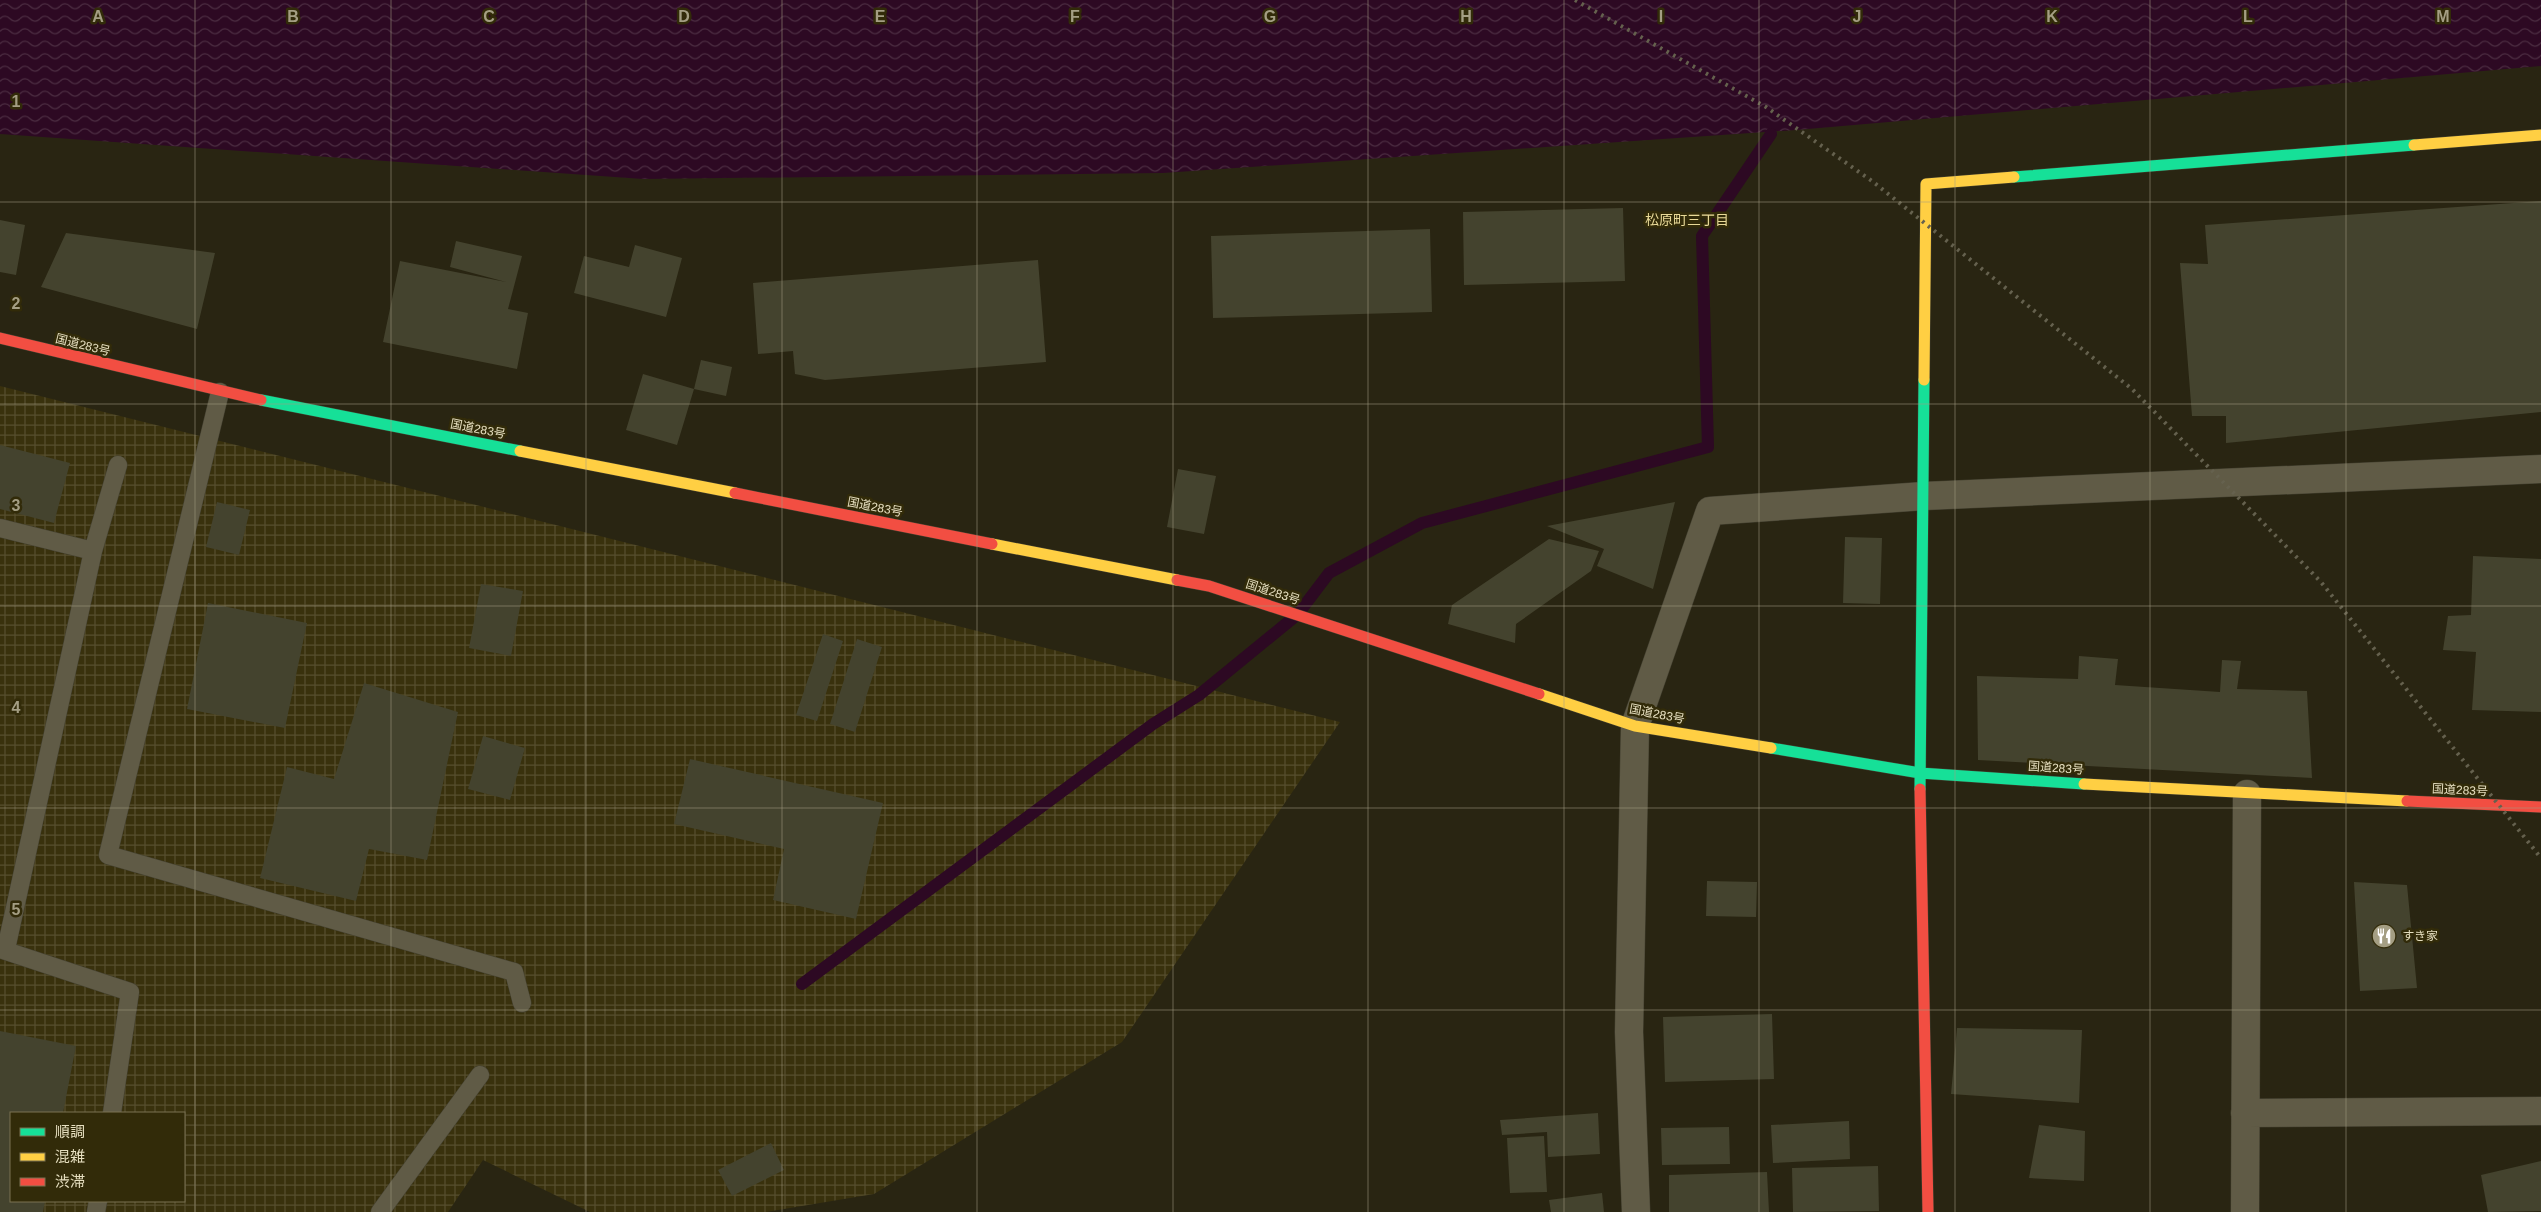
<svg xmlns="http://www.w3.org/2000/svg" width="2541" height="1212" viewBox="0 0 2541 1212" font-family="Arial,'Noto Sans JP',sans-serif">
<defs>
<pattern id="industrial-grid" width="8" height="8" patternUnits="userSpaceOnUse" patternTransform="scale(1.25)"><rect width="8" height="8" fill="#39310d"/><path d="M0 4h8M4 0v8" fill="none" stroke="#564e2e"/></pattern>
<pattern id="water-waves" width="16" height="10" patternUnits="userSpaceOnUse" patternTransform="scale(1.25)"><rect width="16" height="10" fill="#2d0923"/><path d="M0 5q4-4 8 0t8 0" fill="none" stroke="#4b2c41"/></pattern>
</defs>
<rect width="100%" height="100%" fill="#292512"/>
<path fill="url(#industrial-grid)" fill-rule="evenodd" d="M0,386L480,506L1340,722L1122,1042L874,1194L766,1212H590L483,1160L448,1212H0ZM11,1113H184V1201H11Z"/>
<path fill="url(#water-waves)" d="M0,0H2541V66L1796,130L1163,173L643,179L0,134Z"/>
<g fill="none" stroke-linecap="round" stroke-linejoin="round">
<path stroke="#2d0923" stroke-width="12" d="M802,984L1153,724L1199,695L1298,614L1329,573L1422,523L1708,447L1702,236L1771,134"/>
</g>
<path fill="#44432e" d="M2541,201V412L2226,443V416H2192L2180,263L2208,264L2205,225Z
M1623,208L1625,281L1464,285L1463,212Z
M0,220L25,225L16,275L0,272Z
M1430,229L1432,312L1213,318L1211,236Z
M66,233L215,253L197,329L41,287Z
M456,241L522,256L508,309L528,313L517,369L383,342L400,261L506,282L450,267Z
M635,245L682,258L666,317L574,293L584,256L629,267Z
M1038,260L1046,362L825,380L795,374L793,351L758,354L753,283Z
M701,360L732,367L726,396L694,389Z
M643,374L694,389L677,445L626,430Z
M0,445L70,463L54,523L0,509Z
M1178,469L1216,476L1204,534L1167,527Z
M217,502L250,510L239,555L206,547Z
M1675,502L1653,589L1597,566L1604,549L1547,526Z
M1845,537L1882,538L1880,604L1843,603Z
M1549,539L1599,551L1591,571L1516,624L1515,643L1448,624L1452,605Z
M2473,556L2541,559V712L2472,710L2476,652L2443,650L2448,616L2471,615Z
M481,584L523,591L511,656L469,648Z
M208,603L307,623L285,728L187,709Z
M823,634L843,641L817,721L796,715Z
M857,639L882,647L855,732L830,724Z
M2079,656L2118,659L2115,685L2220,692L2222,660L2241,661L2237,689L2307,691L2312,778L1978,760L1977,676L2078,679Z
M364,683L458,712L427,860L369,849L356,901L260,878L287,767L334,779Z
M483,736L525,748L510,800L468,789Z
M690,759L883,803L856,919L773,900L784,849L674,824Z
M1707,881L1757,882L1756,917L1706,916Z
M2354,882L2407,885L2417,988L2360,991Z
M1772,1014L1774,1079L1665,1082L1663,1017Z
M1957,1028L2082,1030L2079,1103L1951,1094Z
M0,1031L76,1046L63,1113H11V1201H45L43,1212H0Z
M1598,1113L1600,1154L1548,1157L1547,1132L1502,1135L1500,1120Z
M1849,1121L1850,1159L1773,1163L1771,1125Z
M2039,1125L2085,1131L2084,1181L2029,1178Z
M1729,1127L1730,1164L1662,1165L1661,1128Z
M1544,1136L1547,1192L1510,1193L1507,1138Z
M771,1143L784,1170L732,1196L718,1170Z
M2541,1161V1211L2488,1212L2481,1175Z
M1878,1166L1879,1211L1793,1212L1792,1168Z
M1767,1172L1769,1212H1669V1175Z
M1602,1193L1604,1212H1551L1549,1200Z"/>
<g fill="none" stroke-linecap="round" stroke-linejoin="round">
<g stroke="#444131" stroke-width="19">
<path id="lane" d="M220,392L108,855L514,972L522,1003
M0,528L93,551
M0,949L130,992L112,1113
M6,949L93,551L118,465
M96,1212L98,1201
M380,1212L480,1075"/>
</g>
<g stroke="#444131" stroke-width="29">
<path id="street" d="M2245,1113L2541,1111
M1636,1212L1629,1032L1635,726L1710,511L1924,496L2541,469
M2245,1212L2247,794"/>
</g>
<g stroke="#444131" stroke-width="12">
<path id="fast" d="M2014,177L2414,145
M261,400L520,451
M1771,748L1920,773L2084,784
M1920,789L1924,380"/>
</g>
<g stroke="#444131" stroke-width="12">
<path id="slow" d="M2414,145L2541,135
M1924,380L1926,184L2014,177
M520,451L735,493
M992,544L1177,580
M1539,694L1635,726L1771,748
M2084,784L2407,801"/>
</g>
<g stroke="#444131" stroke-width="12">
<path id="jam" d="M0,338L261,400
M735,493L992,544
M1177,580L1209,586L1539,694
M1920,789L1928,1212
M2407,801L2541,807"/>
</g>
<use href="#lane" stroke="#605b46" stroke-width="18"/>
<use href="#street" stroke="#605b46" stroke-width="28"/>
<use href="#fast" stroke="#16e098" stroke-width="11"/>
<use href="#slow" stroke="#ffcf43" stroke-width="11"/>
<use href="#jam" stroke="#f24e42" stroke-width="11"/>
<path stroke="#65614e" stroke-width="4" stroke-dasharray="2.5 5" stroke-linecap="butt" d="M1575,0L1766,107L1872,181L2132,389L2321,582L2541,858"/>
</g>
<path fill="none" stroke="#a49e83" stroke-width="1" stroke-opacity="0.55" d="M195,0V1212M391,0V1212M586,0V1212M782,0V1212M977,0V1212M1173,0V1212M1368,0V1212M1564,0V1212M1759,0V1212M1955,0V1212M2150,0V1212M2346,0V1212M0,202H2541M0,404H2541M0,606H2541M0,808H2541M0,1010H2541"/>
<defs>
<g id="restaurant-disc" transform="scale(1.25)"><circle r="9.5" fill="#a49e83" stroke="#322b09"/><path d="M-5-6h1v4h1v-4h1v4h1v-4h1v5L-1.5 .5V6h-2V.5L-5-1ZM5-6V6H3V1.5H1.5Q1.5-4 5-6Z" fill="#fff"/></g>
</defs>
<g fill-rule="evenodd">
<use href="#restaurant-disc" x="2384" y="936"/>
</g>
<g text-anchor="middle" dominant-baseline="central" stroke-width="5" stroke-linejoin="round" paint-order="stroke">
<g font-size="12" fill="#e6dfc0" stroke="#322b09">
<text transform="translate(83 345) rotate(14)">国道283号</text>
<text transform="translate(478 429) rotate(11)">国道283号</text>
<text transform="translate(875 507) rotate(11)">国道283号</text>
<text transform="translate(1273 592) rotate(18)">国道283号</text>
<text transform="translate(1657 714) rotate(11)">国道283号</text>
<text transform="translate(2056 768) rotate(4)">国道283号</text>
<text transform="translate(2460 790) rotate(3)">国道283号</text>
</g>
<g font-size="12" fill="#e6dfc0" stroke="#322b09" text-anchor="start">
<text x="2402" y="936">すき家</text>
</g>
<g font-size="14" fill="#e8d998" stroke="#322b09">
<text x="1687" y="220">松原町三丁目</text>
</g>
</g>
<g font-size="16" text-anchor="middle" font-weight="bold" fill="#a49e83" stroke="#322b09" stroke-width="5" stroke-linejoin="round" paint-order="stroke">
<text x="98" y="22">A</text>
<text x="293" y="22">B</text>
<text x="489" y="22">C</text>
<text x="684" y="22">D</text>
<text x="880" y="22">E</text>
<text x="1075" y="22">F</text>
<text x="1270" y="22">G</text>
<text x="1466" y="22">H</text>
<text x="1661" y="22">I</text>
<text x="1857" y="22">J</text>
<text x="2052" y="22">K</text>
<text x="2248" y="22">L</text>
<text x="2443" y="22">M</text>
<text x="16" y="107">1</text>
<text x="16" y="309">2</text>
<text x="16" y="511">3</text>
<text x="16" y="713">4</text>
<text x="16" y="915">5</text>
</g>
<rect x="10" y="1112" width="175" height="90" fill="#322b09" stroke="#7a7352"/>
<rect x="20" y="1128" width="25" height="8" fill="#16e098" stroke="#7a7352"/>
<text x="55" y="1137" font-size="15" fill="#e6dfc0">順調</text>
<rect x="20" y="1153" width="25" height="8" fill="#ffcf43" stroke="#7a7352"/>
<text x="55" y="1162" font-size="15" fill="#e6dfc0">混雑</text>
<rect x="20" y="1178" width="25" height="8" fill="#f24e42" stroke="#7a7352"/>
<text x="55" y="1187" font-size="15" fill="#e6dfc0">渋滞</text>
</svg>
